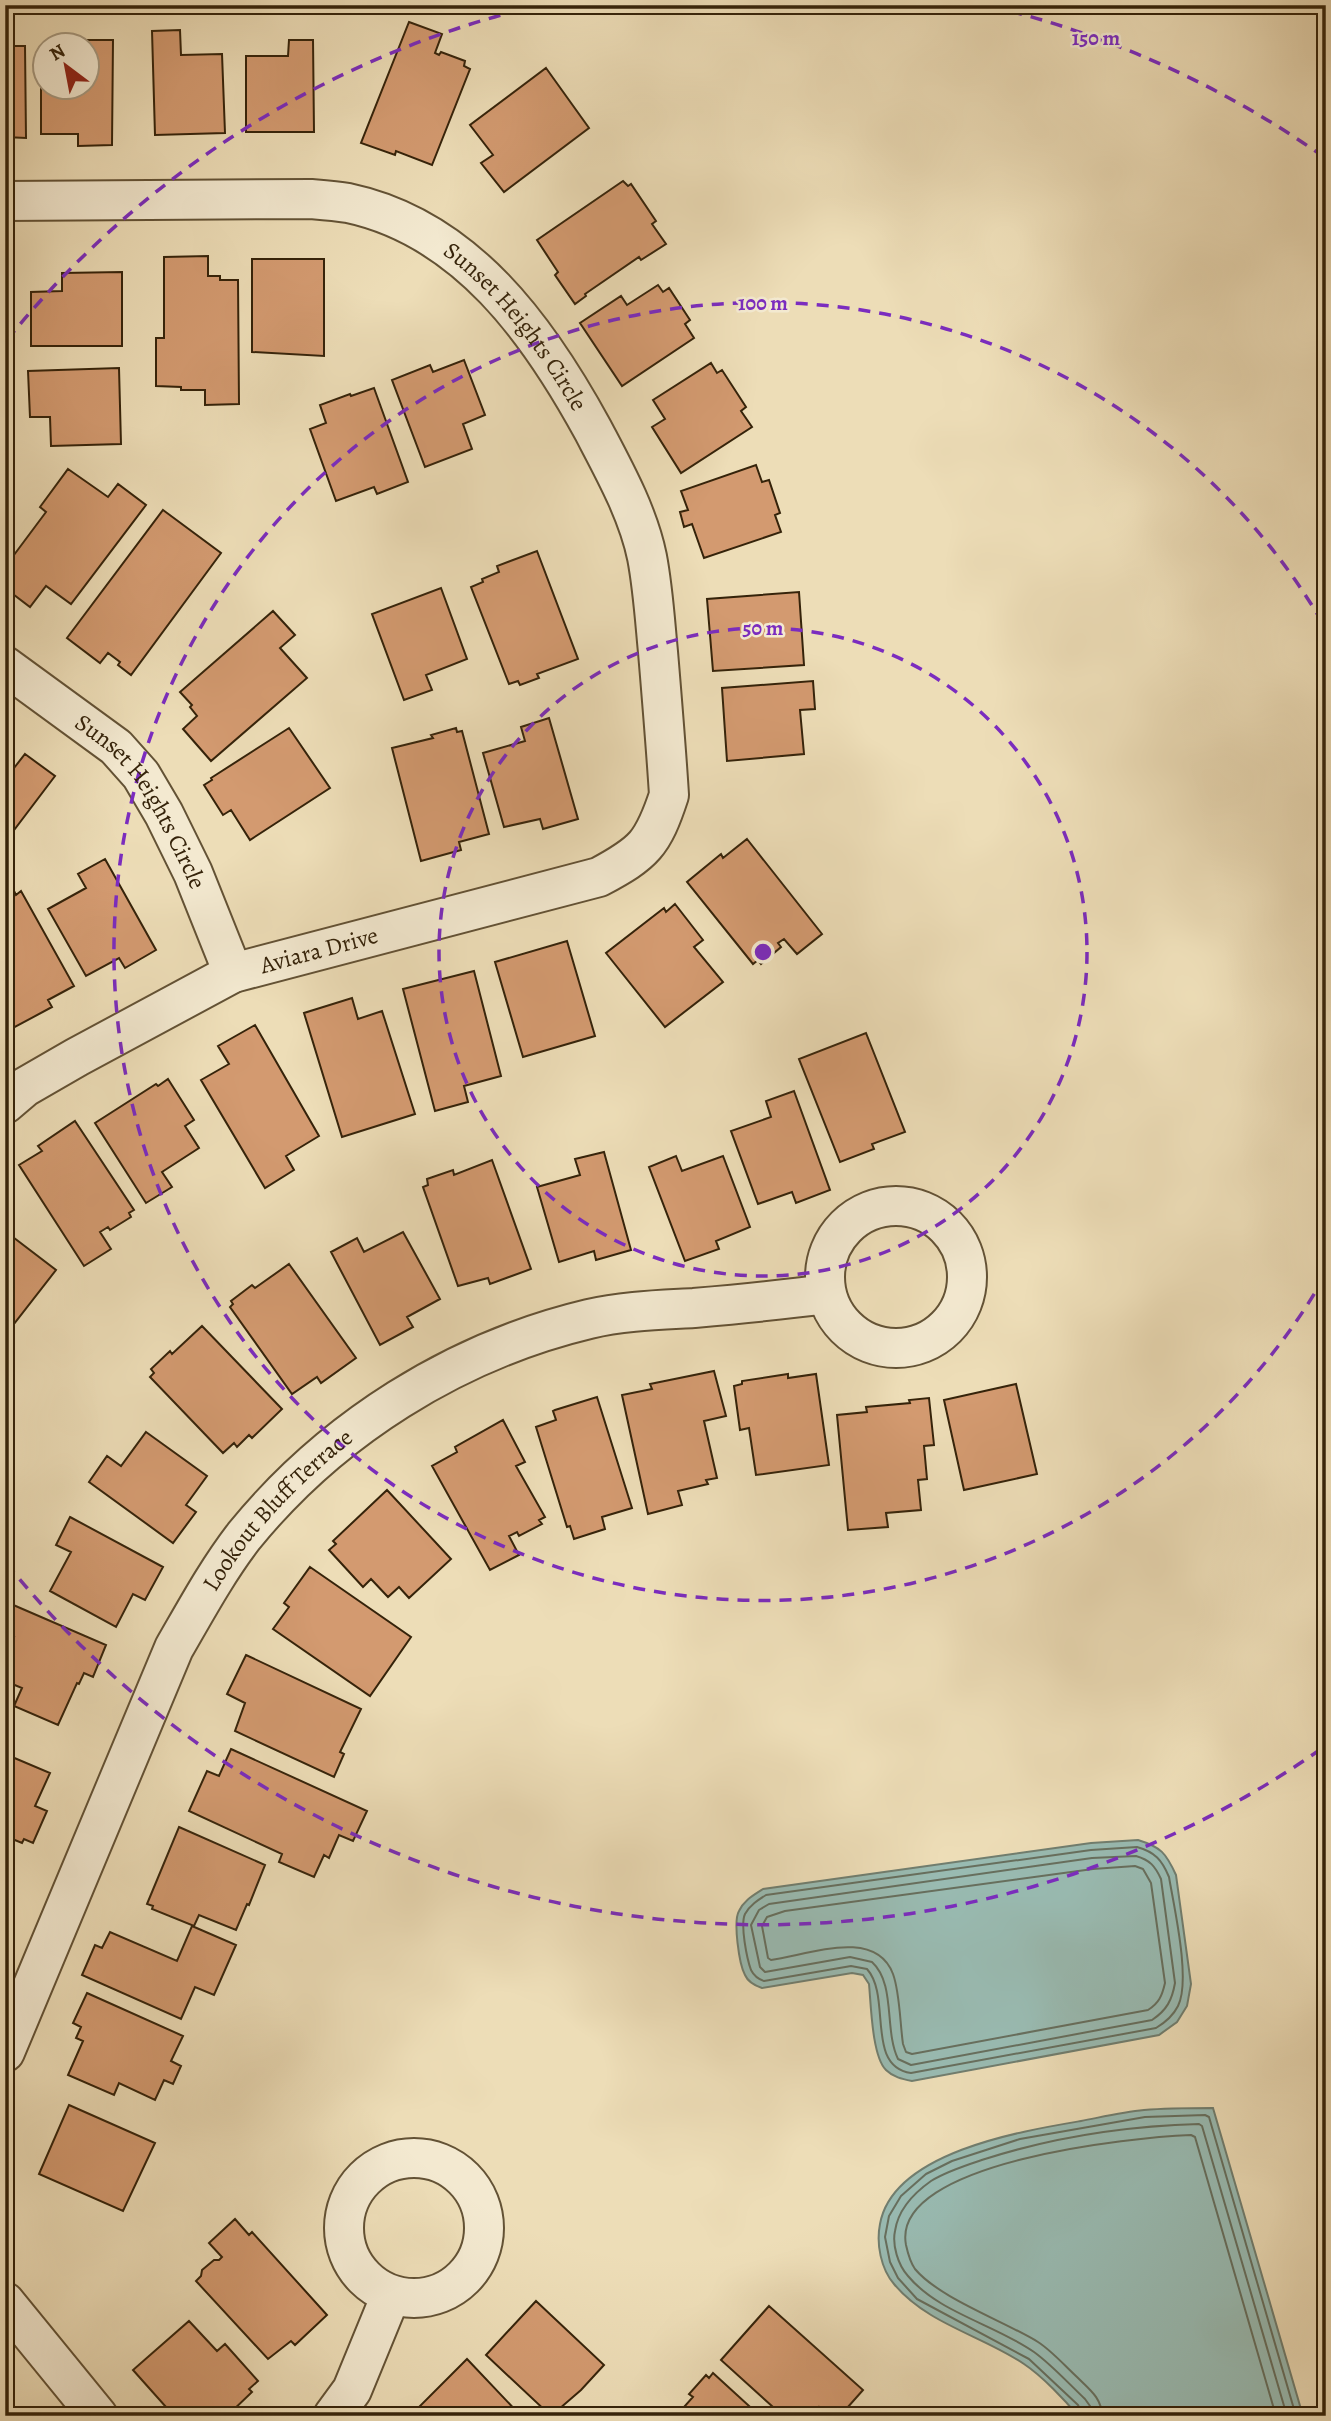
<svg xmlns="http://www.w3.org/2000/svg" width="1331" height="2421" viewBox="0 0 1331 2421" font-family="Alegreya,serif">
<rect width="100%" height="100%" fill="#edddb7"/>
<filter id="stains"><feTurbulence type="fractalNoise" baseFrequency=".00286" numOctaves="4"/><feColorMatrix values="0 0 0 0 .2 0 0 0 0 .09 0 0 0 0 .02 0 0 0 .5 -.17"/></filter>
<radialGradient id="worn" r=".72"><stop offset=".6" stop-color="#630" stop-opacity="0"/><stop offset="1" stop-color="#630" stop-opacity=".3"/></radialGradient>
<path fill="#99bbb2" stroke="#717e6f" stroke-width="2" d="M1138,1840C1161,1847 1166,1853 1176,1875L1191,1984L1187,2006L1177,2022L1159,2035L912,2081C902,2079 893,2077 886,2070C872,2056 871,2005 869,1984L863,1975L852,1973L762,1988C756,1986 748,1982 745,1975C739,1964 733,1921 739,1911C744,1900 754,1895 763,1889L1091,1843Z
M1213,2108L1303,2416H1078C1065,2400 1042,2376 1024,2364C983,2336 927,2324 894,2284C881,2269 876,2244 880,2224C893,2152 1022,2131 1081,2121C1102,2117 1123,2112 1144,2110C1167,2108 1191,2108 1213,2108Z"/>
<g fill="none" stroke-linecap="round" stroke-linejoin="round">
<path stroke="#676f5e" stroke-width="2" d="M1137,1847C1155,1852 1162,1860 1169,1877C1174,1907 1191,1980 1178,2006C1173,2016 1166,2022 1156,2028L911,2073C865,2066 892,1997 867,1969L851,1966L764,1981C758,1979 754,1976 751,1970C747,1959 740,1925 745,1914C750,1905 758,1900 766,1895L1091,1850Z
M1136,1856C1150,1860 1155,1866 1161,1879L1175,1983C1172,2000 1167,2010 1152,2020L911,2065L898,2059C884,2030 896,1984 872,1962L850,1957L765,1972L760,1967L751,1925L759,1910L769,1904L1092,1858Z
M1135,1866L1143,1869L1151,1883L1165,1983C1162,1996 1159,2003 1148,2010L912,2054L906,2052L903,2044C900,2024 900,1993 893,1974C875,1927 808,1955 771,1960L768,1958L762,1926L767,1917L785,1911L1093,1869Z
M1083,2416L1078,2405L1029,2359L917,2299L898,2278L890,2262L885,2237L889,2216L901,2196L926,2174L952,2161L1020,2139L1145,2117L1205,2115L1209,2117L1296,2416
M1092,2416L1090,2406L1085,2399C1069,2384 1052,2365 1034,2352C994,2324 939,2313 908,2276C898,2265 892,2245 895,2231C898,2210 914,2193 931,2181C947,2171 967,2165 985,2159C1054,2137 1127,2126 1199,2124L1202,2126L1287,2416
M1102,2416C1102,2398 1089,2389 1077,2377C1065,2366 1052,2351 1038,2342C1004,2321 939,2298 915,2269C910,2262 908,2254 906,2245C890,2161 1136,2137 1191,2135L1195,2137L1276,2416"/>
</g>
<path fill="#d39a70" stroke="#35230a" stroke-width="2" d="M409,22L442,34L435,53L439,55L441,52L465,61L464,66L470,69L432,165L396,151L395,155L361,143Z
M180,30L181,55L222,54L225,133L155,135L152,31Z
M84,40H113L112,145L78,146V134H41V58H46V88H88V46H84Z
M289,40H313L314,132H246V56H288Z
M13,46H25L26,138L5,137V61H13Z
M546,68L589,128L504,192L481,163L493,155L470,125Z
M623,181L628,186L631,184L656,221L652,224L666,244L641,260L639,257L585,294L586,296L575,304L555,275L558,272L537,240Z
M208,256V276H220V280H238L239,404L205,405V390H181V387L156,386V338H164V257Z
M252,259H324V356L252,352Z
M122,272V346H31V292L62,291V273Z
M658,285L663,292L669,288L690,320L685,324L694,338L622,386L580,323L621,296L627,305Z
M464,360L485,415L463,424L472,449L425,467L392,380L430,365L433,372Z
M711,363L717,373L722,370L746,407L741,411L752,427L681,473L652,427L665,419L653,400Z
M119,368L121,444L51,446L50,417H30L28,371Z
M374,388L408,482L377,494L374,487L336,501L310,429L326,423L320,405L350,394L351,396Z
M756,465L762,482L769,480L780,513L775,515L781,532L704,558L692,524L684,527L680,512L688,510L681,491Z
M68,469L108,497L118,484L146,505L71,604L46,586L30,607L5,588V567L46,512L40,507Z
M163,510L221,553L131,675L118,665L120,662L108,653L100,663L67,638Z
M537,551L578,659L537,674L539,678L520,685L518,681L509,684L471,587L483,582L482,579L499,572L497,566Z
M441,588L467,659L426,675L432,690L404,700L372,614Z
M799,592L804,665L713,671L707,599Z
M273,611L295,635L280,648L307,678L211,761L183,729L197,716L190,707L192,705L180,692Z
M813,681L815,709L800,710L804,754L727,761L722,688Z
M549,718L578,819L543,829L540,819L504,827L483,753L525,741L521,727Z
M289,728L330,788L250,840L231,810L223,815L204,785L212,780L211,778Z
M456,728L457,732L462,731L489,834L459,842L461,850L421,861L392,748L433,738L431,735Z
M25,754L55,776L5,842V762L14,768Z
M747,839L822,934L797,954L784,939L778,943L781,947L761,964L758,960L753,964L687,882L721,854L723,858Z
M105,859L156,950L125,968L119,958L86,976L48,909L86,888L78,874Z
M14,891L16,895L21,891L74,986L48,1000L52,1007L13,1028L5,1015V896Z
M675,904L703,940L694,947L723,982L665,1027L606,953L664,908L666,912Z
M567,941L595,1036L523,1057L495,962Z
M474,971L501,1076L464,1086L468,1102L435,1111L403,989Z
M352,998L358,1019L382,1011L415,1114L342,1137L304,1013Z
M255,1025L319,1136L286,1156L294,1170L265,1188L201,1080L229,1064L218,1046Z
M866,1033L905,1132L872,1144L874,1149L840,1162L799,1059Z
M168,1079L194,1120L185,1126L199,1148L162,1172L172,1187L146,1203L95,1123L156,1084L158,1086Z
M794,1091L830,1190L796,1203L792,1192L758,1204L731,1131L771,1117L766,1101Z
M75,1121L134,1210L129,1213L131,1217L110,1230L108,1227L100,1232L111,1249L84,1266L19,1165L42,1151L38,1146Z
M604,1152L631,1250L596,1260L594,1251L559,1262L537,1187L580,1175L575,1159Z
M676,1156L682,1171L723,1156L750,1227L716,1241L719,1249L685,1261L649,1167Z
M492,1160L531,1269L490,1284L488,1278L458,1286L423,1187L428,1185L427,1179L453,1170L454,1175Z
M5,1231L56,1270L10,1329L5,1325Z
M403,1232L440,1299L407,1317L413,1327L380,1345L331,1252L357,1238L364,1252Z
M289,1264L356,1358L321,1383L317,1377L292,1394L230,1307L233,1304L231,1301L252,1285L255,1288Z
M202,1326L282,1409L252,1438L249,1435L237,1447L234,1443L223,1453L150,1377L154,1373L151,1369L170,1351L172,1354Z
M714,1371L726,1416L704,1421L717,1478L706,1480L708,1484L678,1491L682,1505L648,1514L622,1395L652,1389L650,1384Z
M788,1374V1378L816,1374L829,1465L756,1475L749,1428L740,1430L734,1386L742,1384V1381Z
M1016,1384L1037,1474L964,1490L944,1400Z
M597,1397L632,1508L602,1517L605,1529L574,1539L570,1526L567,1527L536,1427L556,1420L553,1411L555,1410Z
M929,1398L934,1445L924,1446L927,1479L918,1480L921,1510L886,1513L888,1527L848,1530L837,1415L867,1412L866,1407L910,1403L909,1400Z
M503,1420L525,1462L516,1466L545,1517L539,1520L542,1524L519,1536L517,1532L509,1536L519,1555L490,1570L432,1466L457,1452L455,1447Z
M146,1432L207,1476L186,1505L196,1512L173,1543L89,1482L107,1456L121,1466Z
M387,1490L451,1559L409,1598L399,1587L388,1597L371,1579L363,1587L329,1550L336,1544L333,1541Z
M70,1517L163,1567L145,1600L133,1594L116,1627L50,1591L71,1552L56,1545Z
M310,1567L411,1637L370,1696L273,1629L289,1607L284,1603Z
M11,1604L106,1645L93,1677L84,1673L79,1684L77,1683L58,1725L14,1706L22,1688L5,1681V1657L14,1637L5,1634V1618Z
M246,1655L361,1709L340,1752L344,1754L334,1777L235,1731L245,1703L227,1694Z
M231,1749L367,1811L353,1841L339,1835L329,1858L324,1855L314,1877L279,1862L282,1854L189,1811L207,1771L219,1776Z
M5,1754L50,1773L35,1806L47,1811L33,1843L24,1839L22,1843L5,1836Z
M179,1827L265,1865L249,1905L247,1904L236,1930L199,1915L194,1926L152,1909L153,1906L147,1904Z
M192,1926L236,1945L214,1995L195,1987L181,2019L82,1975L95,1945L102,1948L110,1932L177,1961Z
M87,1993L183,2036L171,2061L181,2066L173,2084L164,2080L155,2100L119,2083L114,2095L68,2075L83,2041L76,2038L81,2027L73,2023Z
M69,2105L155,2143L123,2211L39,2174Z
M235,2219L249,2235L252,2232L327,2315L295,2345L291,2341L268,2359L196,2281L201,2276L202,2270L214,2260H219L222,2257L209,2243Z
M536,2301L604,2365L581,2390L551,2416L486,2355Z
M769,2306L863,2390L840,2416H829L819,2407L811,2416H783L721,2360Z
M189,2321L217,2351L225,2344L258,2381L249,2389L252,2392L227,2416H174L133,2370Z
M467,2359L521,2416H417L414,2412Z
M713,2373L760,2416H676L693,2397L689,2394L706,2375L709,2378Z"/>
<g fill="none" stroke-linecap="round" stroke-linejoin="round">
<g stroke="#635235" stroke-width="42">
<g id="minor">
<path id="s1" d="M5,201L311,199C323,200 336,201 348,203C466,228 539,331 593,430C614,470 638,513 647,557C653,588 655,621 658,652C662,700 666,747 669,795C653,844 644,853 599,877L233,973L77,1057L25,1087L5,1104"/>
<path id="s2" d="M5,666L116,747L141,775L164,814L193,873L233,973"/>
<circle cx="896" cy="1277" r="71"/>
<path id="s3" d="M5,2052L174,1648C196,1610 217,1571 244,1536C331,1429 455,1351 589,1319C623,1311 660,1310 694,1308C739,1304 782,1300 826,1294"/>
<circle cx="414" cy="2228" r="70"/>
<path d="M5,2302L98,2416"/>
<path d="M333,2416L352,2390L391,2295"/>
</g>
</g>
<use href="#minor" stroke="#f3e9d0" stroke-width="38"/>
</g>
<g fill="none" stroke="#7b2cbf" stroke-width="3.5" stroke-dasharray="12 9">
<circle cx="763" cy="952" r="324"/>
<path d="M1325 1276A649 649 0 1 1 1325 627"/>
<path d="M1321 1749A973 973 0 0 1 7 1564M7 340A973 973 0 0 1 536 6M990 6A973 973 0 0 1 1321 155"/>
</g>
<g text-anchor="middle" dominant-baseline="central" stroke-width="5" stroke-linejoin="round" paint-order="stroke">
<g font-size="24" fill="#35230a" stroke="#f3e9d0">
<text stroke="none"><textPath href="#s1" startOffset="558">Sunset Heights Circle</textPath></text>
<text stroke="none"><textPath href="#s2" startOffset="196">Sunset Heights Circle</textPath></text>
<text transform="translate(319 950) rotate(-15)">Aviara Drive</text>
<text stroke="none"><textPath href="#s3" startOffset="612">Lookout Bluff Terrace</textPath></text>
</g>
</g>
<circle cx="763" cy="952" r="10" fill="#7b2cbf" stroke="#f3e9d0" stroke-width="3.5"/>
<g font-size="21" text-anchor="middle" font-weight="bold" fill="#7b2cbf" stroke="#f3e9d0" stroke-width="5" stroke-linejoin="round" paint-order="stroke">
<text x="1096" y="45">150 m</text>
<text x="763" y="310">100 m</text>
<text x="763" y="635">50 m</text>
</g>
<rect width="1331" height="2421" fill="none" stroke="#edddb7" stroke-width="28"/>
<rect x="7" y="7" width="1317" height="2407" fill="none" stroke="#35230a" stroke-width="3.5"/>
<rect x="14" y="14" width="1303" height="2393" fill="none" stroke="#35230a" stroke-width="2"/>
<g transform="translate(66 66) rotate(328)"><circle r="33" fill="#f3e9d0" stroke="#a79a81" stroke-width="2"/>
<path d="M0-5L12 26L0 18L-12 26Z" fill="#8f2418"/>
<text y="-10" font-size="19" font-weight="bold" text-anchor="middle" fill="#35230a">N</text>
</g>
<rect width="100%" height="100%" filter="url(#stains)"/>
<rect width="100%" height="100%" fill="url(#worn)"/>
</svg>
